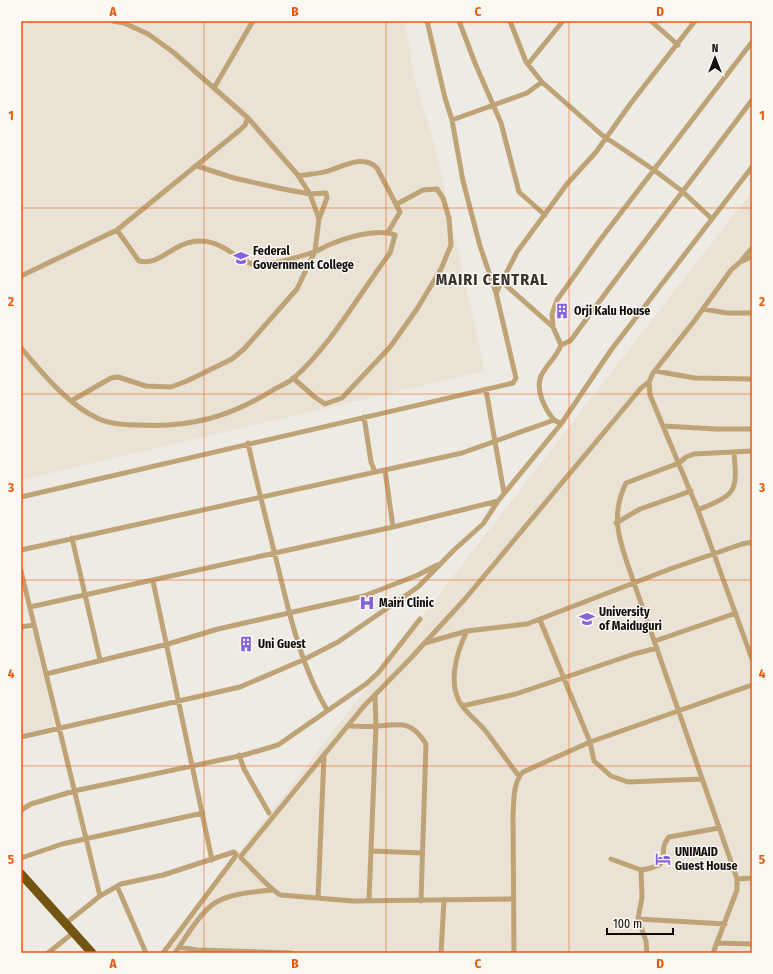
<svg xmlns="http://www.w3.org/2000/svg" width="773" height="974" viewBox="0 0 773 974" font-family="'Fira Sans Condensed',sans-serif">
<rect width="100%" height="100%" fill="#eeebe5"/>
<path fill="#eae2d5" d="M21,21H405L415,81L435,146L485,371L21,480Z
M752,191V953H167L206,895Z
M32,630L55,725L21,734V631Z"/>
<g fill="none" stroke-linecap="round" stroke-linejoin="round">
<path stroke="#bea377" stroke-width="5" d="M459,21L475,63L501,123L519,192L545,215
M510,21L526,62L542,82L602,135L654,170L682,191L712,219
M651,21L678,45
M528,64L563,21
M214,88L253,21
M452,120L527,93L542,82
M197,166L234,178L283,189L310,194L326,193L327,198L319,219
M298,176C308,174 319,174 328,171C344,166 364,154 377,168L400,212L388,232
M741,261L752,248
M21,276L117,230L240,130L245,125L248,118
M501,281L553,327
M496,293L517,252L567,184L596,152L631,103L695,21
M703,309L727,313H752
M561,345L570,341L574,336C632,256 693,179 752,100
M21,348C43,374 68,405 99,419C110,424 126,425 138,425C189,428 230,417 273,390C280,386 288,383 294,378C331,345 360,293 390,253L395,235C378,228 348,237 331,244C325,246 320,250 314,252C299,257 281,262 264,265C238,268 225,235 191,242C172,245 159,266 139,261L117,230
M655,371L695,378L752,379
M293,378L316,398L325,404L342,398L390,347L417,309L441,269L451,245L449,218L443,198L437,189L423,190L397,204
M649,382L650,395L698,510L752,659
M486,390L504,493
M71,401L111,378L118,377L146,386L171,387L187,381L232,359L244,349L297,289L315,251L319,219L310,194L297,174L248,118L173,52L148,34L124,23L113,21
M364,417L371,462L375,472
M554,420C545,409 535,390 541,376C546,365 557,357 561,345L553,327L552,314L557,300L600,240L752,42
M663,426L716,429H752
M248,443C257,485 268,526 278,567C290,616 301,666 327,710
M385,470L393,527
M21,497L513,383L516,378L496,293L480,246L463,181L452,120L445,98L427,21
M698,510C735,494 738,494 734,453
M616,523L640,509L691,491
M72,538L100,660
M21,550L462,453L554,420L561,424
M21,571L100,896
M153,581L212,860
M30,607L393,527L498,501
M540,620L590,742L594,761L611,776L628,782L702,779
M21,627L34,625
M467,631C457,651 446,686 463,707C469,715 477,721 484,729C496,744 507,761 519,776
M655,641L736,613
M425,643L467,631L527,624L670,569L742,544L752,542
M46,674L168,644L218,629L364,596L418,575L437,565
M462,706L516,694L634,654L657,648
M349,726C359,726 368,727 378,726C402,724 412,721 426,744L421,901
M21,737L240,687L303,660L338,642L418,587L454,550L483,524L498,501L561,424L611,350L752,167
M239,755L244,769L269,813
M21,810L31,804L74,791L244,755L278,745L366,684L378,673L420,619
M372,851L422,853
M21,858L62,844L203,813
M611,859L641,870L642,897L638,919L646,941L647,953
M641,870C678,864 654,854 669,837L719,828
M737,879L752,878
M117,886L146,953
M318,898L324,756
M514,899L353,901L281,895C271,891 251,867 241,858V856L364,706L410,659L465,599L641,388L649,382L653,373L695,320L731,270L740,262L752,257
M369,900L376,726L375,695
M638,919L725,924
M65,924L100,896L121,884L163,875L234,852L236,854L235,857L163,953
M718,943L752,944
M179,947L197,950L292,953
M48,953L73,933
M175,953C185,939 200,912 215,903C231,893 254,892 272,890
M441,953L444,900
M514,953L513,814C514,800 513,782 523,772L590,742L752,685
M713,953L737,890V879L634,583C622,547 608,519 626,483L679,463L686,457L694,454L752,451"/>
<path stroke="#745412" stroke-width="9" d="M21,874L92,953"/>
</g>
<path fill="none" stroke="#e8590c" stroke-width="1" stroke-opacity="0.55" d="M204,21V953M386,21V953M569,21V953M21,208H752M21,394H752M21,580H752M21,766H752"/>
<defs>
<g id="school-bare" transform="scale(1.2)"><path d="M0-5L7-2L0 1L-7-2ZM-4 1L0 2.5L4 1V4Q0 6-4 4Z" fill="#8563de" stroke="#fcf8f2" stroke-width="2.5" paint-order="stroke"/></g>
<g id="building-bare" transform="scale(1.2)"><path d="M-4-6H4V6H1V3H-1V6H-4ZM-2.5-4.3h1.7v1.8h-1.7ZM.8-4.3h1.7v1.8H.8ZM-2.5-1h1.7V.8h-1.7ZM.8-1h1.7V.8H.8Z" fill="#8563de" stroke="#fcf8f2" stroke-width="2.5" paint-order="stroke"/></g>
<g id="hospital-bare" transform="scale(1.2)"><path d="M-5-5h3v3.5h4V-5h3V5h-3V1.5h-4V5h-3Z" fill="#8563de" stroke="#fcf8f2" stroke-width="2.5" paint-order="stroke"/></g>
<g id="university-bare" transform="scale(1.2)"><path d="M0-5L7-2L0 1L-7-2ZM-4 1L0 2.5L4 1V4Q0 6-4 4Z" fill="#8563de" stroke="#fcf8f2" stroke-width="2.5" paint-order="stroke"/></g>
<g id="hotel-bare" transform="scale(1.2)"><path d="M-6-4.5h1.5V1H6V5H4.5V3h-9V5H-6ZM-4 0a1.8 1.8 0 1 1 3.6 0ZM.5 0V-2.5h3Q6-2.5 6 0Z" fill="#8563de" stroke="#fcf8f2" stroke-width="2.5" paint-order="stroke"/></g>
</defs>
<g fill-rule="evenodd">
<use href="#school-bare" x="241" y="258"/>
<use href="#building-bare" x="562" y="311"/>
<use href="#hospital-bare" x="367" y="603"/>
<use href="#university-bare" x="587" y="619"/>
<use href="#building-bare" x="246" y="644"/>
<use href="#hotel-bare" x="663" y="859"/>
</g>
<g text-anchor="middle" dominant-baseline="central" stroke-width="3" stroke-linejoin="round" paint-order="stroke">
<g font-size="12" font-weight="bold" fill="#0e0d0b" stroke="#fcf8f2" text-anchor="start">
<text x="253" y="251">Federal<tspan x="253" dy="14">Government College</tspan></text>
<text x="574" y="311">Orji Kalu House</text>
<text x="379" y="603">Mairi Clinic</text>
<text x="599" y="612">University<tspan x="599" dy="14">of Maiduguri</tspan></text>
<text x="258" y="644">Uni Guest</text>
<text x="675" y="852">UNIMAID<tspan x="675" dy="14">Guest House</tspan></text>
</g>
<g font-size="16" font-weight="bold" letter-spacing="1" fill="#36332e" stroke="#fcf8f2">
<text x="492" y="279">MAIRI CENTRAL</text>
</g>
</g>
<rect width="773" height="974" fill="none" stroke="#fcf8f2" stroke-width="44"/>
<g transform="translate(715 58)" stroke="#fcf8f2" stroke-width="3" paint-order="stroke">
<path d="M0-3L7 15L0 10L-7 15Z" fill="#0e0d0b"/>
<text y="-6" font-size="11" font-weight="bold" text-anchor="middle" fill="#0e0d0b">N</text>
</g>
<path d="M607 928v6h66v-6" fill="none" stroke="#0e0d0b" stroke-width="2"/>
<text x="613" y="928" font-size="12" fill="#0e0d0b" stroke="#fcf8f2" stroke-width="3" paint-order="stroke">100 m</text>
<rect x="22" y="22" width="729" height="930" fill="none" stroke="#e8590c" stroke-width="1.5"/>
<g font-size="13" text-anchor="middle" font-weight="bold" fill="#e8590c">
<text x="113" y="16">A</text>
<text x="295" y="16">B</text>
<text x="478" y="16">C</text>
<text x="660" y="16">D</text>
<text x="11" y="120">1</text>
<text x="762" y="120">1</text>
<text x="11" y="306">2</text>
<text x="762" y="306">2</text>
<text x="11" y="492">3</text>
<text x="762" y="492">3</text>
<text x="11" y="678">4</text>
<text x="762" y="678">4</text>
<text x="11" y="864">5</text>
<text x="762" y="864">5</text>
<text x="113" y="968">A</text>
<text x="295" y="968">B</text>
<text x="478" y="968">C</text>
<text x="660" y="968">D</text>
</g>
</svg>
